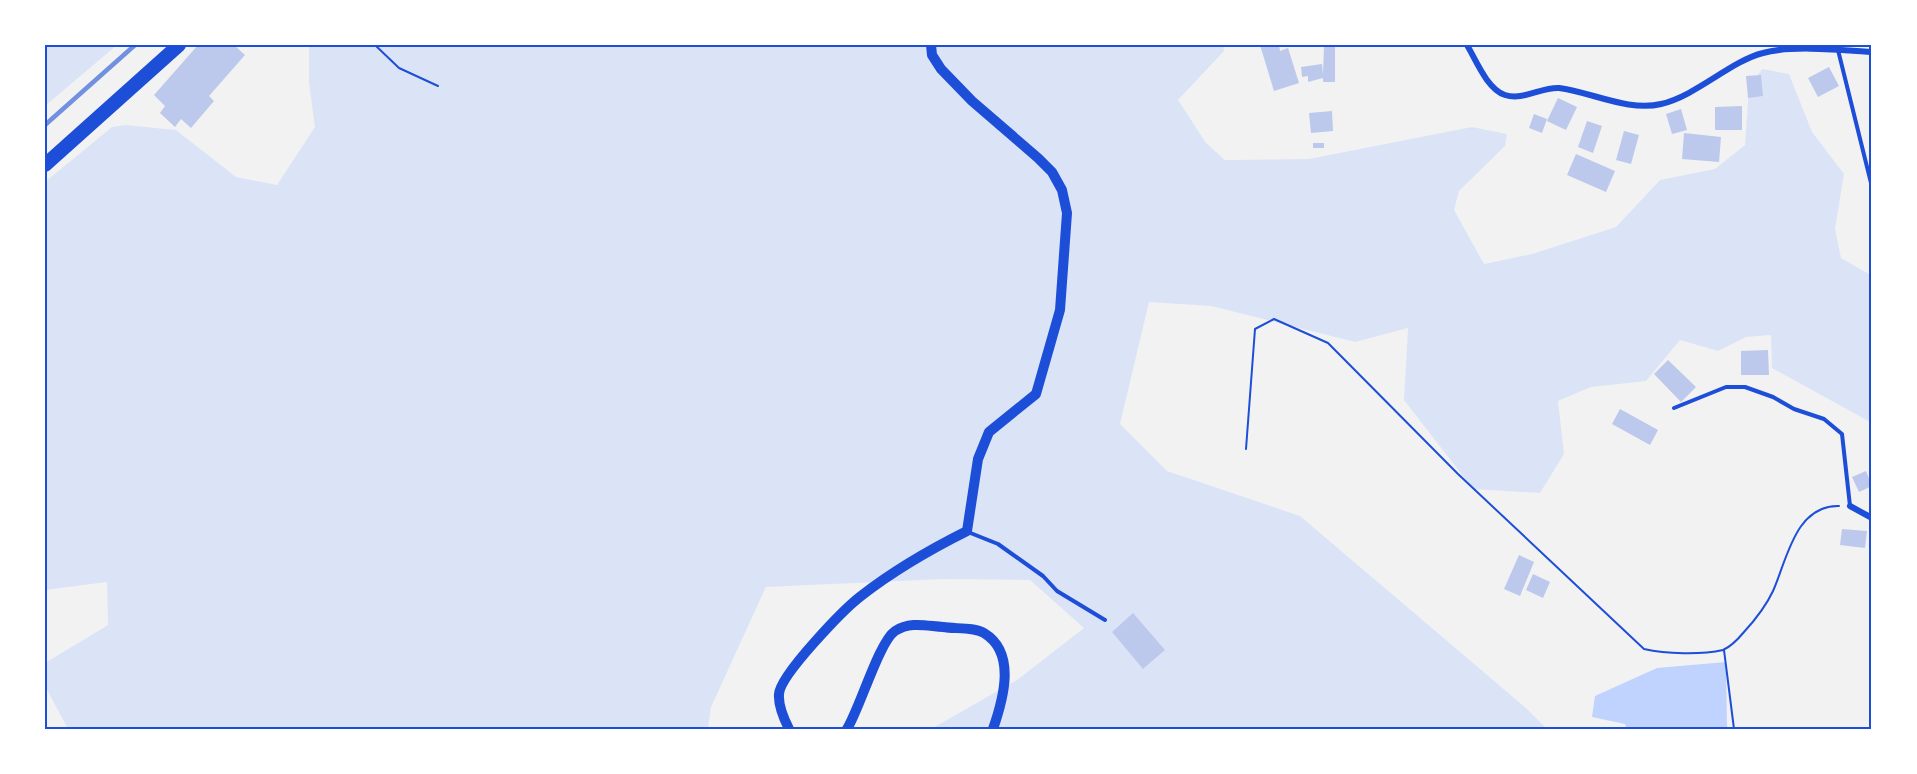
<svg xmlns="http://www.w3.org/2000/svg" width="1917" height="774" viewBox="0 0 1917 774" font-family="'Open Sans',sans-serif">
<rect width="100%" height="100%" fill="#f2f2f2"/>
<path fill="#dbe4f7" d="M45,45H117L45,106Z
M309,45H1223L1224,51L1178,100L1206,143L1225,160L1309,159L1472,127L1507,134L1505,146L1459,191L1454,210L1484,264L1532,254L1616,227L1660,180L1715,169L1745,145L1749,88L1762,69L1789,74L1812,132L1844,174L1835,229L1841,258L1872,276V423L1772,368L1771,335L1746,337L1718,351L1680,340L1646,381L1591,387L1558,401L1564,454L1540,493L1473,489L1404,400L1408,328L1355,342L1211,306L1149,302L1120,424L1167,471L1300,516L1526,708L1547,729H931L1017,680L1084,628L1030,580L943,579L766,587L711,707L708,729H68L45,686V663L108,625L107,582L45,590V182L112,127L125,125L176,130L236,177L277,185L315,127L309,83Z"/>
<path fill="#bfd3fe" d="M1726,662L1727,729H1627L1625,724L1592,717L1595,696L1657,668Z"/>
<path fill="#bdc9ec" d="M198,45H234L245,55L209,96L214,101L191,128L181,119L175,127L160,113L165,106L154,95Z
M1260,45H1279L1280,51L1288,48L1299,83L1274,91Z
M1324,45H1335V82H1323V78L1308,82V76L1302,77L1301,67L1322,64L1323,74Z
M1829,67L1839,86L1818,97L1808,78Z
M1761,75L1763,96L1748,98L1746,76Z
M1558,98L1577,107L1566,130L1547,121Z
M1742,106V130H1715V107Z
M1681,109L1687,130L1672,134L1666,114Z
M1332,111L1333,131L1311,133L1309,113Z
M1534,114L1547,119L1542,133L1529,128Z
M1587,121L1602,126L1593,153L1578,147Z
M1624,131L1639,135L1631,164L1616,160Z
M1684,133L1721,137L1719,162L1682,159Z
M1313,143H1324V148H1313Z
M1576,154L1615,171L1606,192L1567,175Z
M1768,350L1769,375H1741V351Z
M1668,360L1696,387L1681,402L1654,374Z
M1620,409L1658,430L1650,445L1612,424Z
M1866,471L1872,486L1859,492L1852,477Z
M1842,529L1867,531L1865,548L1840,545Z
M1519,555L1534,562L1520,596L1504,589Z
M1533,574L1550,582L1543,598L1526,590Z
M1133,613L1165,650L1143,669L1112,632Z"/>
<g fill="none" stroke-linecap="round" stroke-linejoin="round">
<path stroke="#1d4ed8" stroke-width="2" d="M375,45L399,68L438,86
M1246,449L1255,329L1274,319L1328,343L1458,474L1644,649C1666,654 1701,655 1723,650C1730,647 1739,638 1744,632C1755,620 1766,606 1773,591C1787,560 1795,505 1839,506
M1724,650L1734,729"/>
<path stroke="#1d4ed8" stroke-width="4" d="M1838,50L1872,187
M1674,408L1726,387H1745L1773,397L1794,409L1824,419L1842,434L1850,506
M968,532L998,544L1043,576L1057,591L1105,620"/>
<path stroke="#1d4ed8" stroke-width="6" d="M1467,45C1476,60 1487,89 1505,95C1523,101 1541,87 1559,88C1591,92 1629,112 1661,104C1696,96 1731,61 1763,53C1791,45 1842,50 1872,52
M1850,506L1872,518"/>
<path stroke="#1d4ed8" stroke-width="10" d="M789,729C784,719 778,706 779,694C780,675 844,609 861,596C893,571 931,549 967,531L978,459L989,432L1036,394L1060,310L1067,213L1062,190L1052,172L1038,158L972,101L941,69L932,55L931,45
M847,729C860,708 879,642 895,631C910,621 927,626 943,627C955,629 974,627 984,633C1017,653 1003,700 993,729"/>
<path stroke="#1d4ed8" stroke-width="14" d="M45,165L179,45"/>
<path stroke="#7290e2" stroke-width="4.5" d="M45,125L135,45"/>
</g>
<rect width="1917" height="774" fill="none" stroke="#ffffff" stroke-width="93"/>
<rect x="46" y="46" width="1824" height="682" fill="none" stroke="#1d4ed8" stroke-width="2"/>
</svg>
